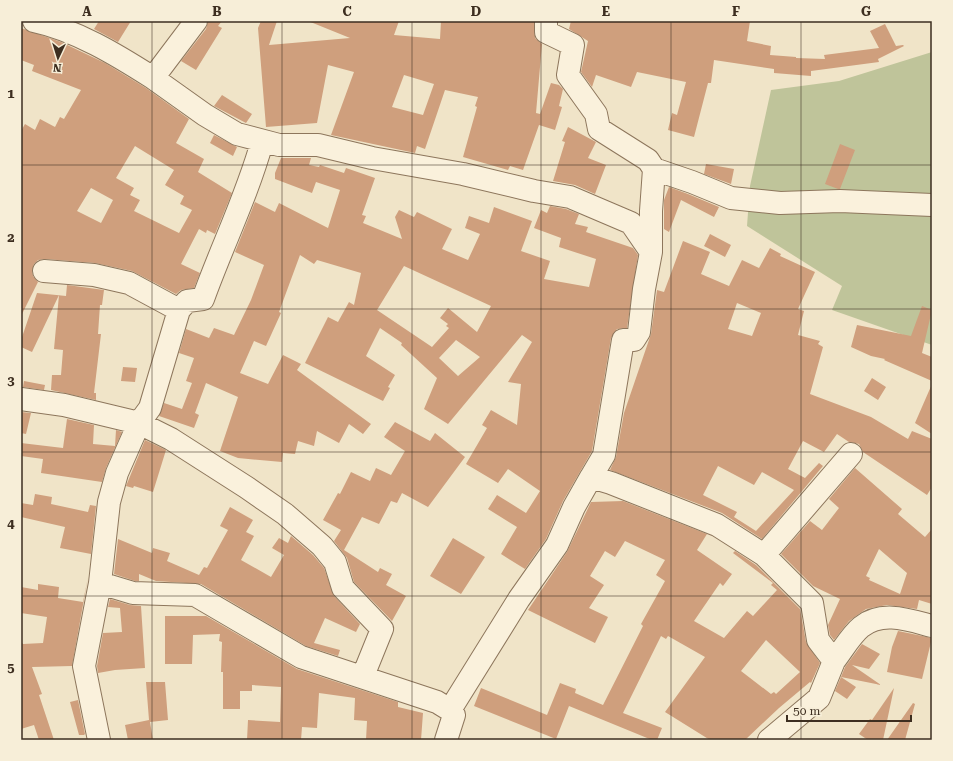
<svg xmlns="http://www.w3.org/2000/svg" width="953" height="761" viewBox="0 0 953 761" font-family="'Roboto Serif',serif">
<rect width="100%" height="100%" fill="#f0e4c8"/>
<path fill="#bfc49a" d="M932,52V345L832,310L842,286L747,226L750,186L771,90L839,81Z"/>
<path fill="#cf9f7d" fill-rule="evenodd" d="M99,21H131L118,42L94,29Z
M208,21H222L218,26L222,28L196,70L181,61L206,29Z
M261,21H277L269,45L350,38L308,21H399L394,35L440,39L441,21H534L535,38L542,44L536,113L540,114L551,83L559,85L563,89L559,106L562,107L555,130L539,125L523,170L510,166L508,170L463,157L477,107L475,106L478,97L445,90L425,149L417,146L415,153L331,135L354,72L328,65L317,123L266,127L258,28ZM404,75L434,84L423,115L392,107Z
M571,21H750L747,41L771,46L770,55L796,57V58L825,59L824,55L879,48L870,31L885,24L896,46L903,45L904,46L878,59L879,62L811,71V76L774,73V69L714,60L711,83H708L694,137L668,130L672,113L677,115L686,82L637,72L631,87L596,75L592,87L581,72L588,41L569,29Z
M21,28L61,42L105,63L146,88L189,119L176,143L204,159L198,172L232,193L215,234L207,230L206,233L199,229L181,264L200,273L194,288L181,290L176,294L132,271L95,263L45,259L38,260L34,264L32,270L33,276L38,282L21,316V131L25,124L35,130L40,119L55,127L60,117L64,119L81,90L32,71L34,65L21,60ZM135,146L174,170L165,185L184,196L180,204L192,210L179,233L134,211L140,200L130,195L134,188L116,178ZM91,188L113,200L101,223L77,211Z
M222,95L252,114L246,123L214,106Z
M568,127L596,142L588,158L606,165L595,194L575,185L553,181L565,142L562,141Z
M214,135L237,147L233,156L210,143Z
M840,144L855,150L840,189H838L825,184Z
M281,158H311L309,165L319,167L320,165L344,173L346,168L375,178L362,215L366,216L363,223L402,239L395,217L399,210L414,217L417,212L452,229L442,249L468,260L480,234L465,228L469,216L489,223L494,207L532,221L521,251L550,261L544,279L589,287L596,259L559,247L561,238L534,228L541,210L547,213L550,206L566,209L579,214L575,224L588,227L586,232L633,248L638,255L627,328L617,329L611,338L592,451L563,501L546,539L525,569L501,554L517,527L488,509L497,495L526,513L540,491L508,469L498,483L466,464L487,428L482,425L491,410L517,425L521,384L508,382L532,342L522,335L448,424L424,409L437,378L401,345L402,343L380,328L366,356L395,375L388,387L390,388L383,401L305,363L328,317L338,322L349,302L354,305L361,273L317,260L314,264L300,255L279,312L281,313L266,346L254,341L240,373L268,384L283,355L301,364L297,370L371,424L363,434L349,424L339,443L317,431L314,446L298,441L295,454L283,453L282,462L238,458L220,451L238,397L206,383L195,413L199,415L194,428L159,416L164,403L182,409L192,383L186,381L194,358L179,353L186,329L209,338L214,328L234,335L251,300L264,265L235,252L255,202L275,212L279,203L328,228L340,190L316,182L312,193L275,179V173ZM404,266L491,306L477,332L448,308L440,318L448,324L446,326L449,328L432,347L377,310ZM456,340L480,357L458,376L439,358Z
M706,164L734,169L731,184L704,174Z
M669,187L688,194L719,207L714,217L681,200L669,232L664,229V200Z
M710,234L731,245L725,257L704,246Z
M683,241L710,252L701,274L729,286L742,260L759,268L770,248L781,254L780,256L815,272L798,309L804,311L798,335L820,341L818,344L823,347L810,394L871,417L908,439L912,431L932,439V487L927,495L863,452L859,444L849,442L837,434L824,452L803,441L788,469L805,478L819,463L823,466L762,539L722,513L610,470L616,457L624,413L651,334L657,290L664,292ZM737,303L761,313L752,336L728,329ZM718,466L754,485L762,472L794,490L756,531L734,517L737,512L703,495Z
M67,285L104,290L102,305H100L98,334H101L94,393H96V400L51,390L52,375H61L63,350L54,349L59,295L32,352L21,347V340L37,293L66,296Z
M922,306L932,310L922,353L932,357V381L884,360L885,359L871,356L851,347L857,325L911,336Z
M123,367L137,368L135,382L121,381Z
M872,378L886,387L878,400L864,391Z
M24,381L45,385L44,390L23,387Z
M932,384V434L915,423Z
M21,412L31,413L26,434L21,433Z
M67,419L94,425L93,444L115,446L116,430L122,432L106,468L102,482L41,473L43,459L21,456V443L63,448Z
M395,422L430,441L435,433L465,457L428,507L402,493L397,503L391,501L379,524L362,517L344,550L378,572L380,568L392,574L386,585L406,596L392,621L354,582L347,558L334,541L341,530L323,520L338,493L340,494L351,472L370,481L376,468L391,475L405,451L384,437Z
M145,440L166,450L153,492L134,486L133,488L126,486Z
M855,468L902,509L898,514L925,537L932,529V604L919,600L917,609L887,605L866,609L849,621L834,640L830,635L828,625L840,599L813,586L781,554L810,521L822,530L839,508L829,499ZM879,549L907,573L900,594L869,580L870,578L866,576Z
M35,494L52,497L51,504L88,512L90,505L96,506L91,554L60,548L65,527L21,517V503L33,505Z
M623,501L707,534L697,550L732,574L723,586L720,583L694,621L724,638L747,611L753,616L777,590L771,585L773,583L733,553L735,551L756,565L800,609L806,642L820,663L811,683L810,682L779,708L745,740H710L665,712L705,657L668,636L666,639L661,636L623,713L662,728L657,740H652L569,706L556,739L474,706L481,688L547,715L560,683L576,689L575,693L603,705L643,626L641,624L665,581L656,575L665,560L625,541L615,557L605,551L590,576L604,585L589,608L608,617L595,643L528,610L567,552L591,502ZM766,640L800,672L776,694L774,692L771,694L741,671Z
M230,507L253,520L246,532L254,536L241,560L271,577L284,555L272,548L279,538L288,543L291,536L313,555L324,568L334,596L360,624L356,632L325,618L314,643L340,650L338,656L306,646L201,584L156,581L139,574V581H135L114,574L118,539L152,553L153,548L170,553L167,561L199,575L204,567L207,568L228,530L220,526Z
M453,538L485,557L461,594L430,576Z
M88,577L72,666L32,667L42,694L39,695L54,740H39L34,725L21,729V642L23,644L43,643L47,617L21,613V587L38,590V584L59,587L58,598L83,602Z
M110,599L130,605L141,606L145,668L115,670L98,673L97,666L103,633L122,632L120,608L108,607Z
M165,616H206L297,669L398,702V707L423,713L421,740H366L367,721L354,720L355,698L319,693L317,728L302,727L301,740H247L248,720L280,722L281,687L252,685V691H240V709H223V672H221L222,642L219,641L220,634L193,635L192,664H165Z
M898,631L932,638L922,679L887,672L892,647Z
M862,644L880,654L869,669L852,665L881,685L841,677L845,667Z
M841,677L856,687L847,699L835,691Z
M146,682H165L168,720L150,722L153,740H128L125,725L149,720Z
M894,688L883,740H868L859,734L870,719L872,720Z
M78,700L85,734L84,735H79L70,702Z
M913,703L915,704L905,740H887Z"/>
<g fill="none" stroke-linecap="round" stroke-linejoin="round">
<g stroke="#8d765c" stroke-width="24">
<path id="minor" d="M34,21C76,30 117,55 153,78L196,21
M546,21V32L573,45L568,75L596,114L599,129L648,160L654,169L651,211V252L644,289L639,332L634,340H623L604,455L591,477L611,483L717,525L764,555L812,603L818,640L834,661L819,698L769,740
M153,78L205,115L237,134L279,145H318L372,158L463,174L534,191L570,197L631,223L651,252
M654,169L692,182L731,198L780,203L840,201L932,205
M44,271L94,275L129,283L179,310
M21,399L64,405L139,423L171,439L246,487L285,514L322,546L335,562L343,588L382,629L363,676
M764,555L851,454
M100,583L109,502L117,473L139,423L150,408L179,310L187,301L203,299C222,246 247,196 262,142
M834,661C842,651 851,635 861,627C882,610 909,620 932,626
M450,710L519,599L557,545L574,507L591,477
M99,740L84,666L100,583L133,593L195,595L301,657L437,702L450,710L454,715L446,740"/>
</g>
<use href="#minor" stroke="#faf1dc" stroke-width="22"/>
</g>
<path fill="none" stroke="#3d2e20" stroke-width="1" stroke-opacity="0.55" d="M152,21V740M282,21V740M412,21V740M541,21V740M671,21V740M801,21V740M21,165H932M21,309H932M21,452H932M21,596H932"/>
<rect width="953" height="761" fill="none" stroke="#f7eed8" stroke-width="44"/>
<g transform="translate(58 58) rotate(184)" stroke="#f7eed8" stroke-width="3" paint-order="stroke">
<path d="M0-3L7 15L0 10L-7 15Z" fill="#3d2e20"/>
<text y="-6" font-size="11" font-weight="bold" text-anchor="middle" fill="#3d2e20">N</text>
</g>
<path d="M787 715v6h124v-6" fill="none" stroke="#3d2e20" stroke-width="2"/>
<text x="793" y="715" font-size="12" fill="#3d2e20" stroke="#f7eed8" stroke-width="3" paint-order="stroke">50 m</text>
<rect x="22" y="22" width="909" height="717" fill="none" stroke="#3d2e20" stroke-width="1.5"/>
<g font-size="13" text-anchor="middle" font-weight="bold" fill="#3d2e20">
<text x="87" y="16">A</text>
<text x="217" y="16">B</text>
<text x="347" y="16">C</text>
<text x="476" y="16">D</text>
<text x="606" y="16">E</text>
<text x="736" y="16">F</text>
<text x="866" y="16">G</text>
<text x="11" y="98">1</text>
<text x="11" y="242">2</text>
<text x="11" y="385">3</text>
<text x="11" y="528">4</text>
<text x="11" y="672">5</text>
</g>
</svg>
